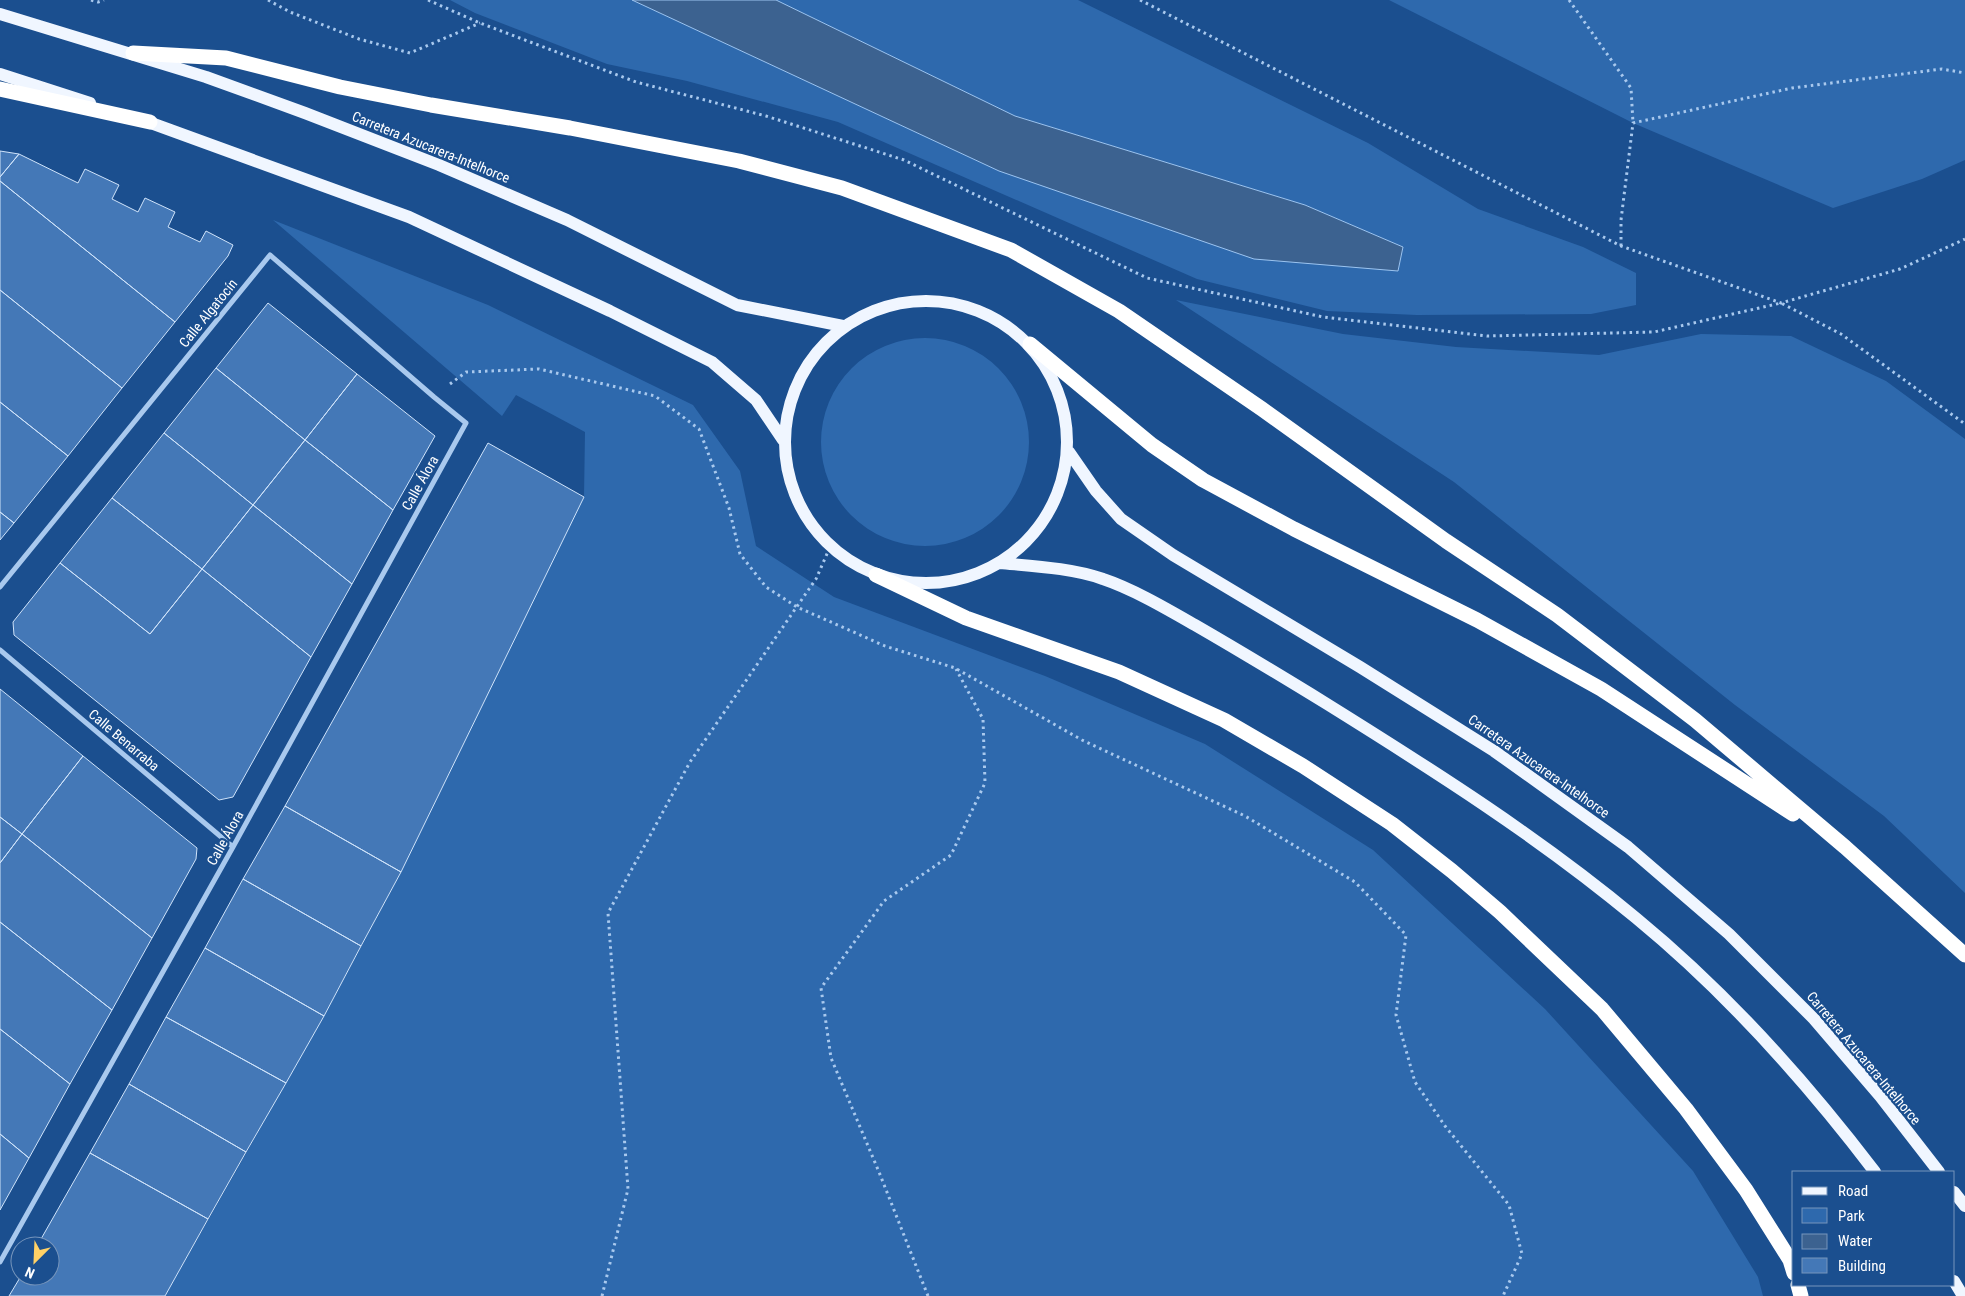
<svg xmlns="http://www.w3.org/2000/svg" width="1965" height="1296" viewBox="0 0 1965 1296" font-family="'Roboto Condensed',sans-serif">
<rect width="100%" height="100%" fill="#1b4f8f"/>
<path fill="#2e69ad" d="M450,0H632L999,171L1398,271L1403,247L1305,205L1015,116L776,0H1078L1368,143L1478,209L1583,247L1636,273V305L1591,314L1417,315L1327,311L1197,279L838,122L687,81L607,64L475,13Z
M1389,0H1965V160L1922,179L1833,208L1633,123Z
M273,220L488,305L693,405L740,471L756,546L834,597L1045,676L1205,744L1373,850L1545,1009L1693,1171L1758,1277L1763,1296H165L324,1016L401,872L584,497L585,432L516,395L502,416Z
M1176,300L1343,334L1456,347L1599,355L1701,334L1791,336L1886,381L1965,439V893L1884,816L1735,705L1454,482Z
M821 442a104 104 0 1 1 208 0a104 104 0 1 1-208 0Z"/>
<path fill="#3c6290" stroke="#9cc4f0" d="M632,0H776L1015,116L1305,205L1403,247L1398,271L1254,259L999,171Z"/>
<path fill="#4478b7" stroke="#cfe3fa" d="M0,151L19,154L0,177Z
M19,154L78,183L85,169L119,185L112,199L138,212L145,198L175,212L168,227L200,242L206,231L233,245L228,256L175,322L0,181V177Z
M0,181L175,322L122,388L0,290Z
M0,290L122,388L68,456L0,402Z
M268,303L357,374L305,440L216,368Z
M216,368L305,440L253,505L164,433Z
M357,374L435,436L393,510L305,440Z
M0,402L68,456L14,523L0,512Z
M164,433L253,505L202,569L112,498Z
M305,440L393,510L352,584L253,505Z
M488,443L584,497L401,872L285,806Z
M112,498L202,569L150,634L60,563Z
M253,505L352,584L311,657L202,569Z
M0,512L14,523L0,540Z
M60,563L150,634L202,569L311,657L233,797L219,800L14,635L13,622Z
M0,689L83,756L22,834L0,817Z
M83,756L197,848L196,859L152,938L22,834Z
M285,806L401,872L361,946L243,879Z
M0,817L22,834L0,863Z
M22,834L152,938L112,1010L0,922V863Z
M243,879L361,946L324,1016L205,948Z
M0,922L112,1010L70,1084L0,1029Z
M205,948L324,1016L286,1083L166,1017Z
M166,1017L286,1083L246,1152L129,1084Z
M0,1029L70,1084L29,1158L0,1134Z
M129,1084L246,1152L208,1219L90,1153Z
M0,1134L29,1158L0,1210Z
M90,1153L208,1219L165,1296H9L21,1276H50V1246H37Z"/>
<g fill="none" stroke-linecap="round" stroke-linejoin="round">
<path stroke="#a9c9ee" stroke-width="3" stroke-dasharray="2.5 4" stroke-linecap="butt" d="M91,0L98,2L104,0
M268,0L290,12L359,39L410,53L480,23
M428,0L480,23L636,82L766,116L904,160L1147,278L1323,317L1487,336L1654,332L1781,303L1841,334L1965,424
M1140,0L1621,246L1781,303L1900,269L1965,239
M1569,0L1631,88L1633,123
M1621,246V220L1633,123L1792,88L1942,69L1965,73
M450,384L466,372L539,369L655,396L699,429L729,508L740,554L766,587L797,607L885,646L955,668L1082,740L1245,816L1355,882L1406,935L1396,1015L1415,1082L1445,1126L1509,1205L1522,1254L1503,1296
M602,1296L628,1189L608,913L690,762L809,589L816,579L830,547
M928,1296L879,1172L831,1058L821,988L884,901L951,855L985,783L983,719L956,669"/>
<path stroke="#a9c9ee" stroke-width="5" d="M0,587L270,255L434,397L466,423L233,847L0,1262
M0,650L233,847"/>
<path stroke="#f0f6ff" stroke-width="12" d="M0,14L206,77L305,113L439,165L567,220L737,305L843,326
M0,74L90,103
M140,119L409,217L610,311L712,362L756,400L783,440
M785 442a141 141 0 1 1 282 0a141 141 0 1 1-282 0Z
M1069,452L1096,491L1121,519L1173,555L1360,667L1494,751L1628,847L1729,934L1814,1019L1880,1096L1939,1172
M1000,563C1032,566 1073,568 1103,579C1133,589 1167,609 1195,625C1240,651 1283,677 1327,704C1433,770 1540,838 1636,918C1726,992 1805,1080 1875,1172
M1954,1192L1965,1206
M1954,1281L1963,1296"/>
<path stroke="#fff" stroke-width="15" d="M133,53L226,58L340,87L431,105L570,128L739,161L842,188L1011,250L1119,311L1262,409L1446,541L1557,615L1695,720L1845,847L1965,955
M0,89L150,122
M1030,344L1152,445L1203,480L1294,529L1477,620L1601,689L1793,814
M876,575L966,618L1119,672L1224,720L1303,766L1392,824L1452,871L1500,912L1602,1009L1686,1109L1746,1190L1790,1260L1794,1273
M1798,1285L1801,1296"/>
</g>
<g text-anchor="middle" dominant-baseline="central" stroke-width="4.5" stroke-linejoin="round" paint-order="stroke">
<g font-size="14" fill="#fff" stroke="#1b4f8f">
<text transform="translate(431 147) rotate(22)">Carretera Azucarera-Intelhorce</text>
<text transform="translate(208 313) rotate(-51)">Calle Algatocín</text>
<text transform="translate(420 483) rotate(-61)">Calle Álora</text>
<text transform="translate(124 740) rotate(40)">Calle Benarraba</text>
<text transform="translate(1539 766) rotate(35)">Carretera Azucarera-Intelhorce</text>
<text transform="translate(225 838) rotate(-61)">Calle Álora</text>
<text transform="translate(1864 1058) rotate(50)">Carretera Azucarera-Intelhorce</text>
</g>
</g>
<rect x="1792" y="1171" width="162" height="115" fill="#1b4f8f" stroke="#7695bc"/>
<rect x="1802" y="1187" width="25" height="8" fill="#f0f6ff" stroke="#7695bc"/>
<text x="1838" y="1196" font-size="15" fill="#ffffff">Road</text>
<rect x="1802" y="1208" width="25" height="15" fill="#2e69ad" stroke="#7695bc"/>
<text x="1838" y="1221" font-size="15" fill="#ffffff">Park</text>
<rect x="1802" y="1234" width="25" height="15" fill="#3c6290" stroke="#7695bc"/>
<text x="1838" y="1246" font-size="15" fill="#ffffff">Water</text>
<rect x="1802" y="1258" width="25" height="15" fill="#4478b7" stroke="#7695bc"/>
<text x="1838" y="1271" font-size="15" fill="#ffffff">Building</text>
<g transform="translate(35 1261) rotate(204)"><circle r="24" fill="#1b4f8f" stroke="#7695bc"/>
<path d="M0-4L9 19L0 12L-9 19Z" fill="#ffd166"/>
<text y="-8" font-size="14" font-weight="bold" text-anchor="middle" fill="#ffffff">N</text>
</g>
</svg>
